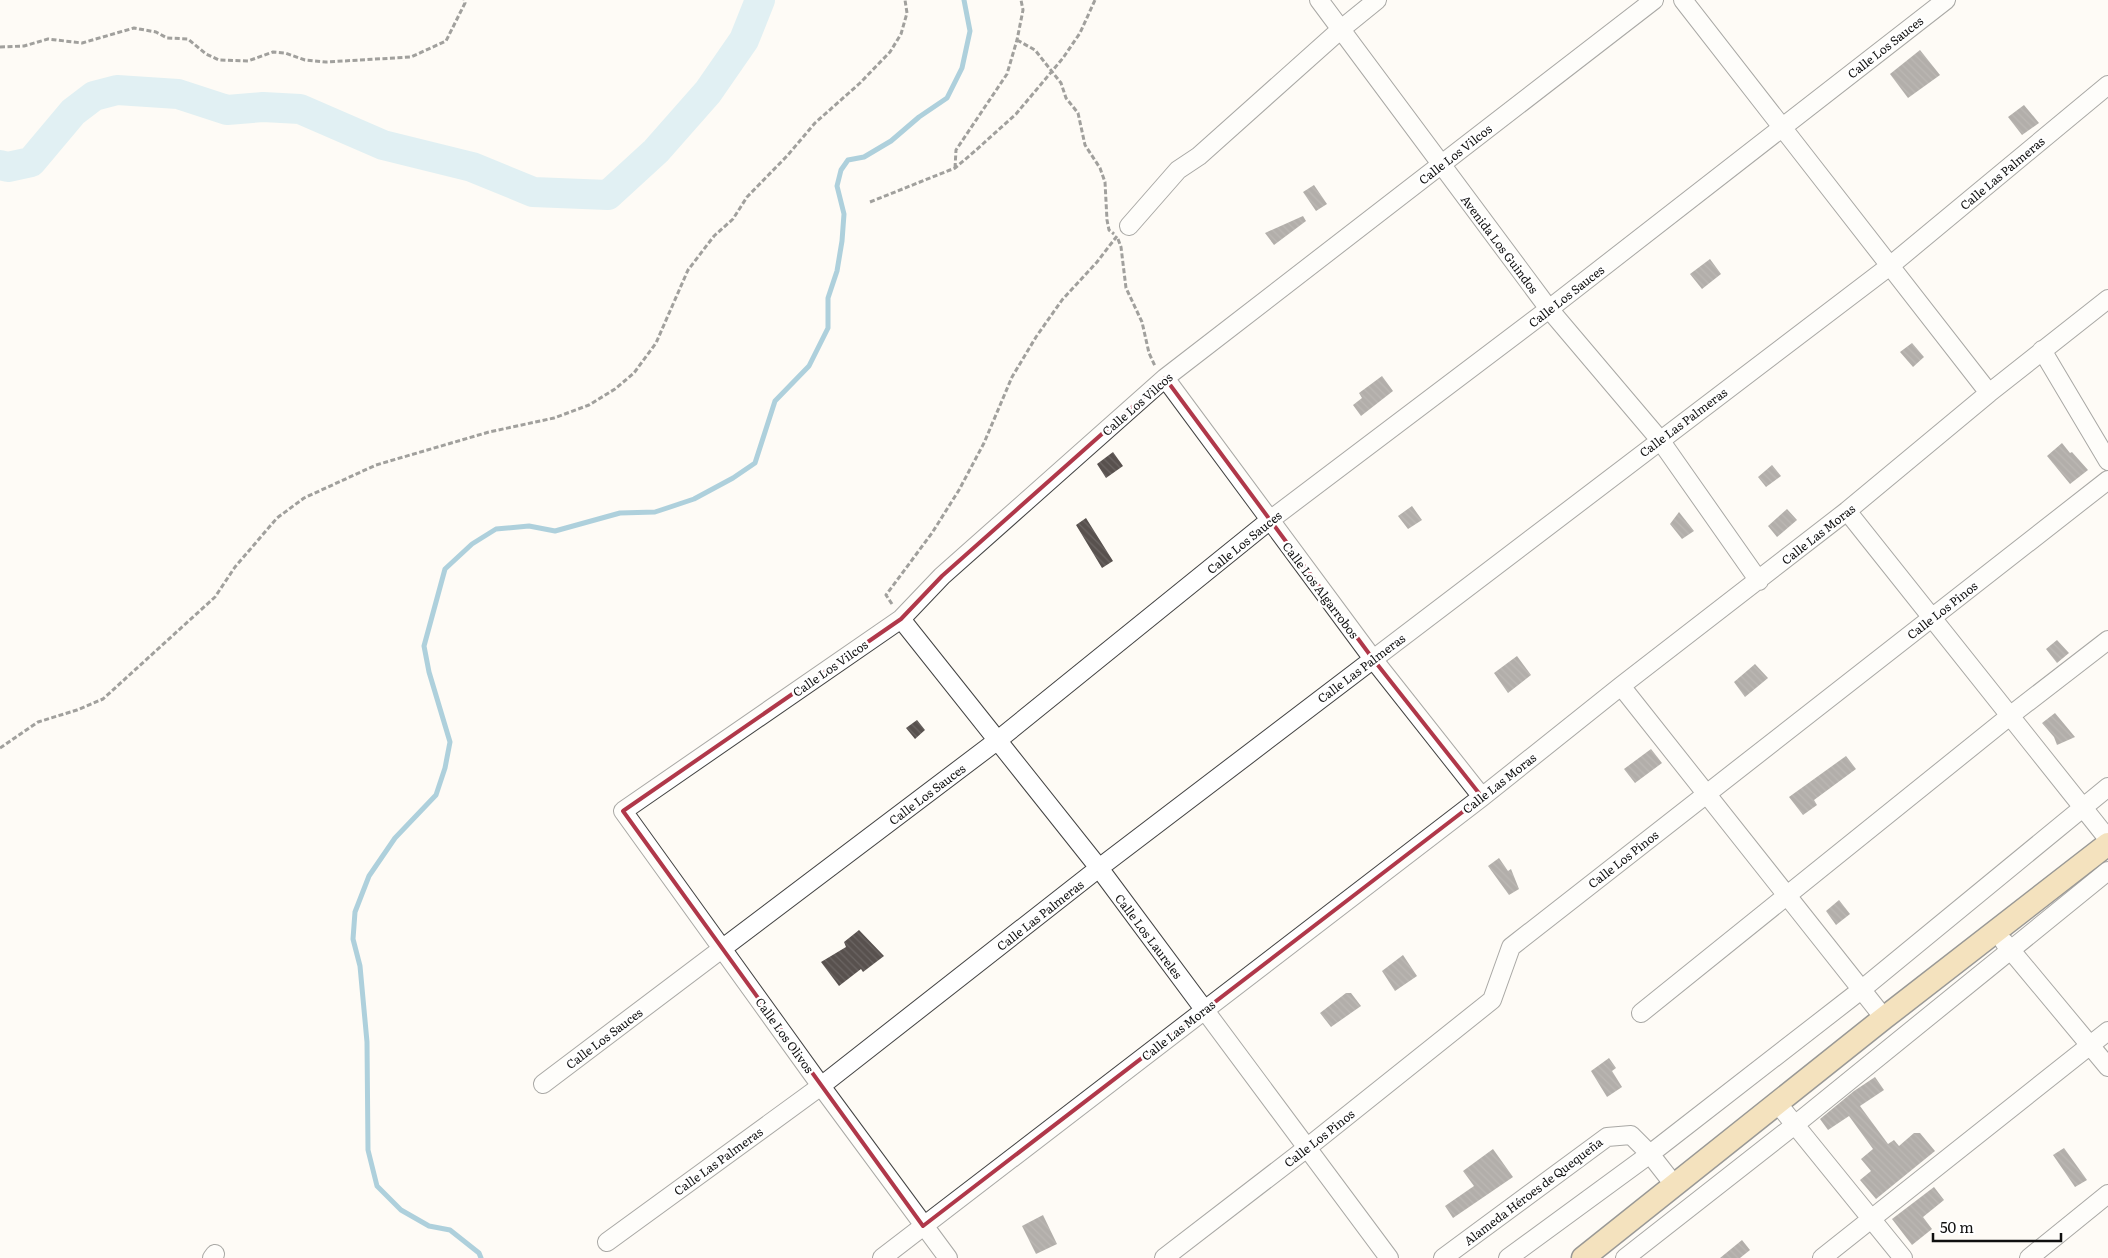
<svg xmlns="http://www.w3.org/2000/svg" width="2108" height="1258" viewBox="0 0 2108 1258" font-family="Literata,serif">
<defs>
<pattern id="building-back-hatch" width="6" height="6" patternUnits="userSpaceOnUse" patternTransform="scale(1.25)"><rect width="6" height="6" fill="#58514e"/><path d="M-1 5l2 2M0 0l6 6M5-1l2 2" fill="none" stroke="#6b6563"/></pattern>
</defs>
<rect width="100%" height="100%" fill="#fefbf5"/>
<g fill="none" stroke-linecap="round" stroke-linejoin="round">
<path stroke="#4f9cbd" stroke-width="5" d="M481,1258L479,1253L450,1230L429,1226L401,1210L377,1186L368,1150L367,1042L360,966L353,939L355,912L369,876L395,838L436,795L445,768L450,742L429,672L424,646L445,569L472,544L496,529L529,526L555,531L620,513L655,512L694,499L733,478L755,463L775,401L809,366L828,328V298L837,271L842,241L844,214L837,186L841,170L848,160L864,157L891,141L919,117L947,98L962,68L970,31L964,0"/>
<path stroke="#bfe2ef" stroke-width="30" d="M0,165L8,167L31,162L73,112L94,96L117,90L178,94L227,110L263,107L300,109L383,145L472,167L533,192L608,195L656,151L708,92L744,40L760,0"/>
</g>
<path fill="url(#building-back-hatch)" d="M1920,50L1940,75L1908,98L1890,74Z
M2024,105L2039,123L2022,135L2008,117Z
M1314,185L1327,204L1316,211L1303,192Z
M1303,216L1306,221L1274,245L1265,233Z
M1710,259L1721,274L1702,289L1690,274Z
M1912,343L1924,357L1913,367L1900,352Z
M1382,376L1393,391L1361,416L1353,405L1362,398L1359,393Z
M2062,443L2070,453L2072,452L2088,470L2070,484L2047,456Z
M1113,452L1123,466L1106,478L1097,464Z
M1772,465L1781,476L1766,487L1758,477Z
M1412,506L1422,520L1408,529L1398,516Z
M1787,509L1797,520L1777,537L1768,526Z
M1679,512L1694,531L1682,539L1670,524Z
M1086,518L1113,561L1102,568L1076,525Z
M2057,640L2069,653L2057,663L2046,649Z
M1517,656L1531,675L1508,693L1494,673Z
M1755,664L1768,678L1745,697L1734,682Z
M2055,713L2075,737L2057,745L2054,737L2042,723Z
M917,720L925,730L915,739L906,728Z
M1651,749L1662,763L1635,783L1624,769Z
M1846,756L1856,769L1814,800L1817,805L1803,815L1789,797Z
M1499,858L1508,871L1511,869L1519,889L1509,895L1488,866Z
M1839,900L1850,914L1836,925L1826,911Z
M859,930L884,956L863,972L861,969L839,986L821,962L846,947L844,942Z
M1403,955L1417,976L1395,991L1382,971Z
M1346,993H1351L1361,1006L1331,1027L1320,1013Z
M1609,1058L1616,1068L1612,1071L1622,1087L1607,1097L1591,1071Z
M1875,1077L1884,1090L1860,1106L1888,1144L1894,1140L1899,1146L1914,1133H1920L1935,1151L1876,1199L1860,1180L1871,1171L1861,1159L1873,1149L1849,1116L1828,1130L1820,1119L1854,1091Z
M2064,1148L2087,1180L2075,1187L2053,1155Z
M1493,1149L1513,1177L1453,1218L1445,1206L1474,1186L1463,1171Z
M1934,1187L1944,1200L1923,1217L1932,1229L1912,1245L1892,1219Z
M1043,1215L1057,1244L1036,1254L1022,1226Z
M1742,1240L1750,1250L1740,1258H1720Z"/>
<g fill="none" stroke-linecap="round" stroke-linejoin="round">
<g stroke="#434343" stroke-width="20">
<path id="minor" d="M1319,0L1549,309L1660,440L1759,581
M1683,0L1989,393
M1129,226L1178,170L1199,156L1340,30L1377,0
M2042,350L2108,461
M1165,378L1373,659L1482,797
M1847,511L2108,839
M901,619L1099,868L1389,1258
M1621,686L1884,1018
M2004,942L2108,1067
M1641,1013L2011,715L2108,640
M543,1084L998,740L1270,520L1549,309L1946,0
M1778,1104L1903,1258
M607,1242L821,1086L1099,868L1891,265L2108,85
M212,1258L215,1254
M882,1258L1482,797L1621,686L1847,511L1989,393L2108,299
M948,1258L821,1086L623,811L901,619L942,576L1165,378L1654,0
M1164,1258L1308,1147L1492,1000L1511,947L2108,480
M1443,1258L1607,1137L1631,1135L1650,1154L1675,1186
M1508,1258L1650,1154L1861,990L2108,787
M1625,1258L1796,1124L2108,871
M1822,1258L2108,1031
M2029,1258L2108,1194"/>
</g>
<g stroke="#212121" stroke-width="25">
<path id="major" d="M1583,1258L1884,1018L2108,844"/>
</g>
<path stroke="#323232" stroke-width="3" stroke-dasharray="5 2.5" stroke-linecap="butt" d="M1017,40L1035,50L1061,83L1066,98L1078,113L1085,145L1100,168L1105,182L1107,220L1109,230L1114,234
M0,47L24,46L48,39L82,43L134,28L156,32L167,38L188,39L206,54L219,60L248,61L273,52L285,53L305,60L326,62L411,57L446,41L465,3L464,0
M955,168L956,150L1007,74L1017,40L1023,10L1021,0
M870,202L955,168L975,151L1016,114L1063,58L1080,33L1095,0
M1118,239L1121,247L1126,288L1142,322L1149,353L1155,366
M892,604L886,595L932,533L959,490L984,443L1012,377L1036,337L1062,300L1097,262L1117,236
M0,748L38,722L77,710L103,699L215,597L235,567L277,518L304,498L376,465L489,432L554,418L589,405L615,389L634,373L656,343L688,270L714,236L733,219L747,197L787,156L815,123L860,83L890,52L901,34L907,13L905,0"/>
<use href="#minor" stroke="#fff" stroke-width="18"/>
<use href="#major" stroke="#e8c37a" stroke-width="22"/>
</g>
<path d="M0 0H2108V1258H0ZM1165,378L1373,659L1482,797L923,1226L623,811L901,619L942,576Z" fill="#fefbf5" fill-opacity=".55" fill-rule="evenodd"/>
<path fill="none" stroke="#b0384a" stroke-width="4" stroke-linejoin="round" d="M1165,378L1373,659L1482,797L923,1226L623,811L901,619L942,576Z"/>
<g text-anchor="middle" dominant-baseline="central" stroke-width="5" stroke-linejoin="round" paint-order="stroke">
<g font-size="12" fill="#101010" stroke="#fff">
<text transform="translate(1885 47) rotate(-38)">Calle Los Sauces</text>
<text transform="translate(1455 154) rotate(-38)">Calle Los Vilcos</text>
<text transform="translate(2002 173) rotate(-40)">Calle Las Palmeras</text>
<text transform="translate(1500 244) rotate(53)">Avenida Los Guindos</text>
<text transform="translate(1566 296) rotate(-38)">Calle Los Sauces</text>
<text transform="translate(1137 404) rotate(-41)">Calle Los Vilcos</text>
<text transform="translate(1683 422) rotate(-37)">Calle Las Palmeras</text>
<text transform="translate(1818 534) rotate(-38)">Calle Las Moras</text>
<text transform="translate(1244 542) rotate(-39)">Calle Los Sauces</text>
<text transform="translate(1321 590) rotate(53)">Calle Los Algarrobos</text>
<text transform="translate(1942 610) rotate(-38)">Calle Los Pinos</text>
<text transform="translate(830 668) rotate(-35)">Calle Los Vilcos</text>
<text transform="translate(1361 668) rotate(-37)">Calle Las Palmeras</text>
<text transform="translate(1499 783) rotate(-38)">Calle Las Moras</text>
<text transform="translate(927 794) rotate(-37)">Calle Los Sauces</text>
<text transform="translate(1623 859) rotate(-38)">Calle Los Pinos</text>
<text transform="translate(1040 915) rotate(-38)">Calle Las Palmeras</text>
<text transform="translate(1149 936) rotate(53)">Calle Los Laureles</text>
<text transform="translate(1178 1030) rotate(-38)">Calle Las Moras</text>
<text transform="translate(785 1035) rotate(54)">Calle Los Olivos</text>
<text transform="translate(604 1038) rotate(-37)">Calle Los Sauces</text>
<text transform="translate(1319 1138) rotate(-38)">Calle Los Pinos</text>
<text transform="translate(718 1161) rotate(-36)">Calle Las Palmeras</text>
<text transform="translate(1533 1191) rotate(-37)">Alameda Héroes de Quequeña</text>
</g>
</g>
<path d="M1933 1233v8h128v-8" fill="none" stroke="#101010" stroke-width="2.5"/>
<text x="1940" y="1233" font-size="15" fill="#101010" stroke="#ffffff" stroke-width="4" paint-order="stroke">50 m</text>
</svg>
